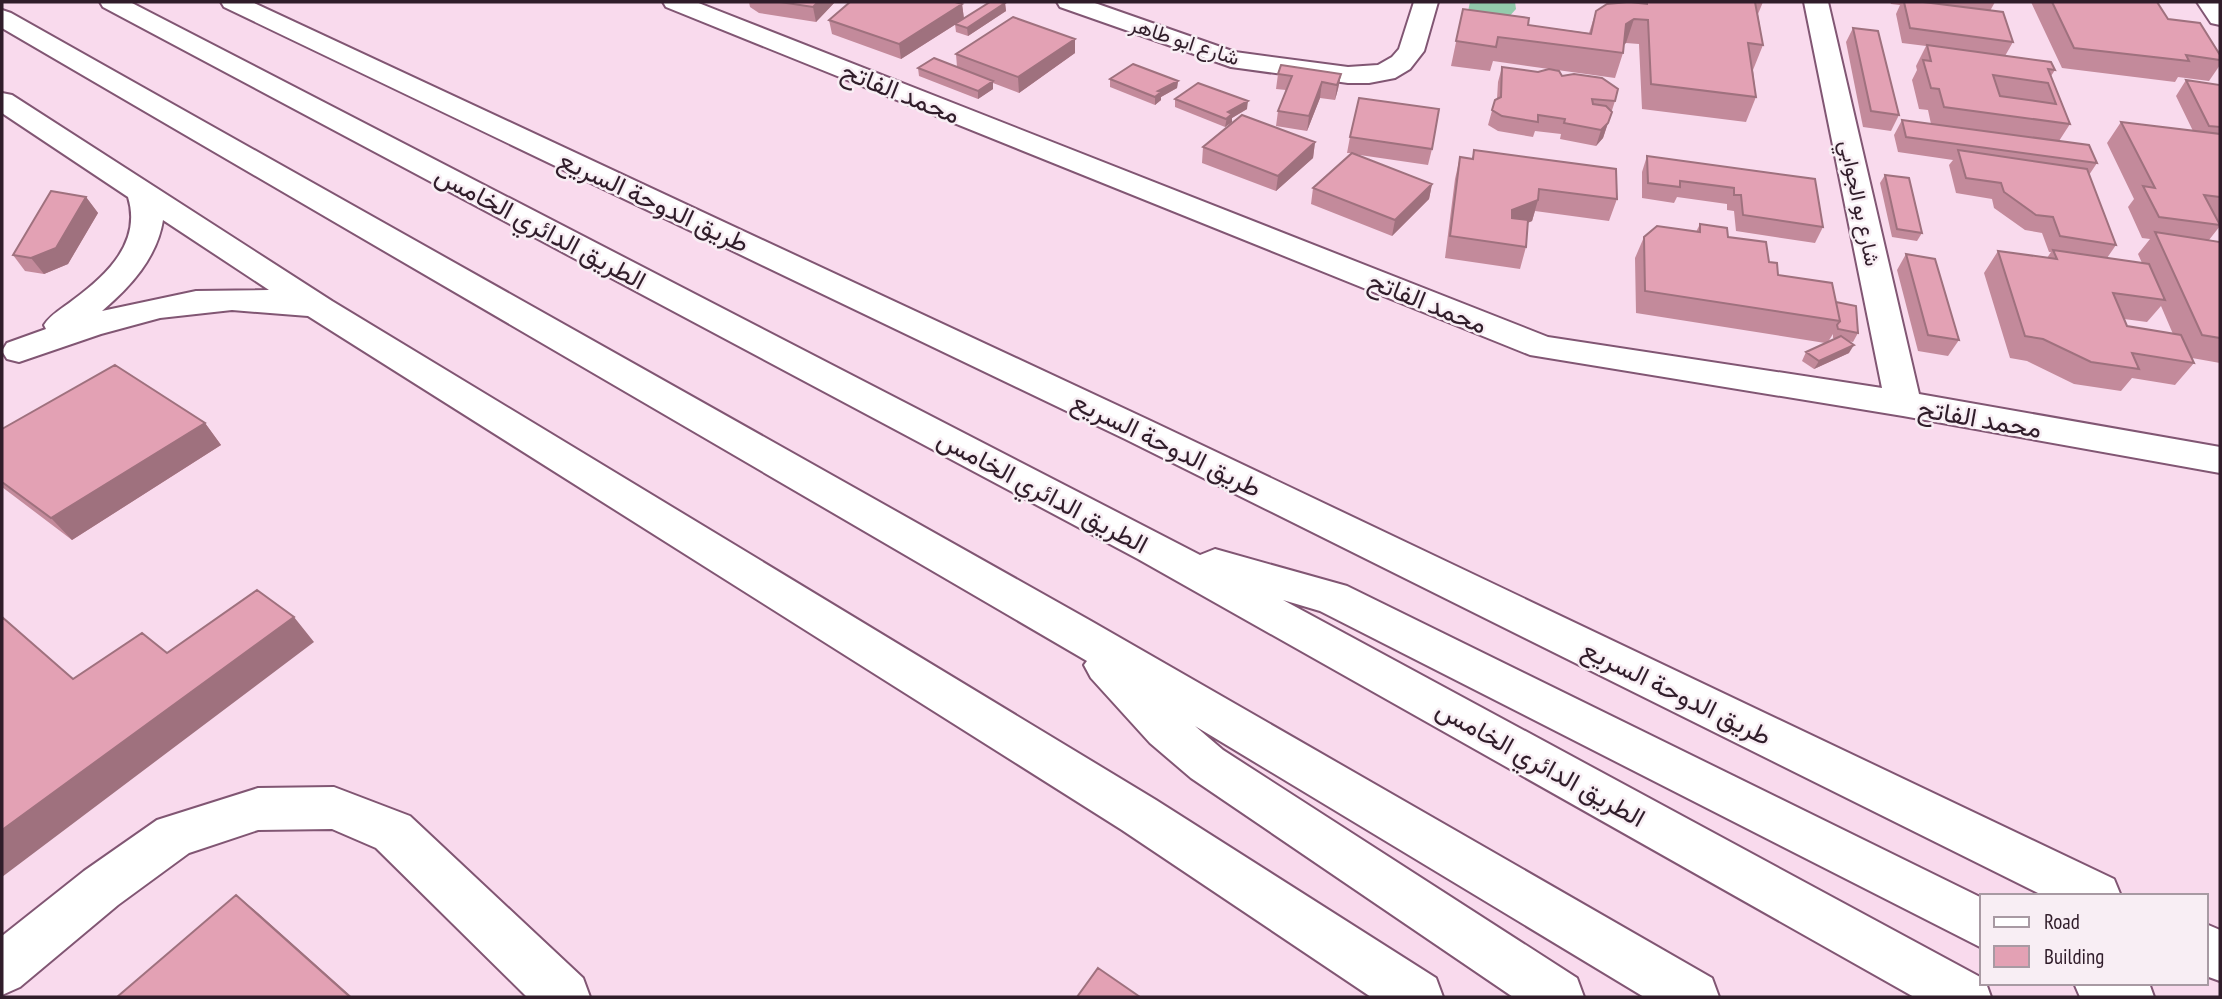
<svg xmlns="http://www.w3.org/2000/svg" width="2222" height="999" viewBox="0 0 2222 999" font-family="'PT Sans Narrow',Vazirmatn,sans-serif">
<rect width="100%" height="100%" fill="#f9daed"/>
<path fill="#93cbac" d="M1470,2H1515L1516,9L1507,19L1467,16Z"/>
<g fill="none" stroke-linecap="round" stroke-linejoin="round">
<g stroke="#815673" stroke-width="4">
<path id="minor" d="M663,2H696L1548,337L1882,388L1804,2H1828L1919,394L2220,447V473L1903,416L1530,355L666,7Z
M1057,2H1092L1235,52L1348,67L1378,65L1392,57L1399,49L1414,2H1438L1424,51L1410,69L1395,78L1369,83H1348L1231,67L1060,7Z
M2197,2H2220V25L2211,23Z
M334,787L410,816L583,978L590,997H527L376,848L332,829L258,830L189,853L118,905L20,987L2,995V936L84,871L157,820L258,788Z"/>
</g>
<g stroke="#815673" stroke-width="4">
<path id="tertiary" d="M221,2H252L1151,421L2114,879L2121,896H2044L1125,439L224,7Z
M2,93L12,95L332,301L1156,800L1436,978L1443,997H1371L1122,830L308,316L232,310L160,318L101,334L19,362L7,359L2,351L7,343L46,329L44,325C51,314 63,308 73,300C107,275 142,242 128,197L2,113ZM163,220L269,290L196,291L102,311C130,287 157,258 163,220Z
M2206,924L2220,930V981L2206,976Z"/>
</g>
<g stroke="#815673" stroke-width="4">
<path id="motorway" d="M100,2H130L1200,555L1215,549L1347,586L1982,898V948L1320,611L1283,600L1982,978V983H1986L1991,997H1914L1138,559L103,7Z
M2,10L11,13L1091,621L1712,978L1719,997H1644L1195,726L1223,750L1577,978L1584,997H1513L1191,778L1150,743L1091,678L1084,665L1087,661L2,28Z
M2074,983H2149L2154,997H2080Z"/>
</g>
<use href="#minor" fill="#fff" fill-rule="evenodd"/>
<use href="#tertiary" fill="#fff" fill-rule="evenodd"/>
<use href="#motorway" fill="#fff" fill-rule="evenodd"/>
</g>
<path fill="#c38a9b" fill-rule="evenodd" d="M749,2H835L816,22L759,13L750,7Z
M1638,2H1763L1758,14L1763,45L1753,70L1756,97L1746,122L1642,109L1639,44L1626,43L1624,45L1623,53L1615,78L1550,69L1615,101L1603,138L1596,146L1560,139L1561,134L1535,131L1533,137L1498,131L1488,125L1495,100L1497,99L1498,82L1502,67L1538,72L1549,69L1493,61L1490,71L1451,66L1463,9L1528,25L1589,33L1596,11L1638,3Z
M1890,2H1995L1990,11L2013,42L2005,56L2055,70L2051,76L2070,124L2059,141L2097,163L2089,175L2116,245L2107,258L2142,263L2138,254L2150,239L2142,238L2128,207L2134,199L2107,143L2121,122L2193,131L2176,96L2186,80L2220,85V221H2218L2220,226L2209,240L2220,242V363L2192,358L2194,363L2175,385L2132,378L2121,391L2074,384L2027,361L2010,358L1984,273L1998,251L2047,258L2051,252H2049L2042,233L2025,230L1994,208L1992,199L1956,193L1949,165L1953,160L1898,152L1894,135L1902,120L1931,124L1928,110L1919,109L1912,80L1917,70L1916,66L1926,46L1902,43L1896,14L1900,5L1891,4ZM2161,306L2173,334L2127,326L2124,319L2147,322Z
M2031,2H2157L2168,19L2220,55V65L2209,81L2178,77L2175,82L2062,68Z
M1005,3L1006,11L968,36L956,32L955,24Z
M962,4L964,19L901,59L832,34L829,20Z
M1853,28L1899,115L1891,131L1863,127L1846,42Z
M1075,39V53L1019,93L993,83V89L978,99L919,76L918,68L957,67L956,54Z
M1278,74H1341L1338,89L1335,100L1320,98L1307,131L1276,126L1278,111L1286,90L1276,89Z
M1110,79L1178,81L1177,88L1161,97V100L1155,105L1110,87Z
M1175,99L1247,109L1232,118V122L1225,127L1175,107Z
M1350,137L1432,149L1428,165L1353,154L1432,184L1429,199L1392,236L1311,204L1313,188L1352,153H1347Z
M1315,142L1313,158L1276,191L1202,163L1203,147Z
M1474,150L1617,199L1609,221L1535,211L1532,221L1527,223L1526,247L1520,269L1445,258L1455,179L1460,157L1472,159Z
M1647,156L1815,179L1823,227L1815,243L1736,231L1734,211L1727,210V204L1677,197L1674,203L1642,198V172Z
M1885,175L1922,233L1917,241L1892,237L1880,183Z
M86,197L98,213L68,264L44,274L25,271L13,255Z
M1700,224L1728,237L1769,262L1778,275L1836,303L1858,333L1853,342L1848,341L1849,353L1814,369L1802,361L1806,352L1825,343L1636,313L1635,258L1644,237L1696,232ZM1833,334V338H1836L1828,342Z
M1906,254L1959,340L1948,356L1918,351L1897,270Z
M205,423L221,445L72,540L2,487V429Z"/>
<path fill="#9f717e" d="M818,2H835L816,22L813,7Z
M1005,3L1006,11L968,36L967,28Z
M962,4L964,19L901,59L899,44Z
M1634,19L1626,43L1618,48L1626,24Z
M1075,39V53L1019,93L1018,77Z
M1341,74L1338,89L1335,100L1337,85Z
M993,81V89L978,99V91Z
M1178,81L1177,88L1161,97V100L1155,105V97L1158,91Z
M1322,82L1320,98L1307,131L1309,116Z
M1248,101L1247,109L1232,118V122L1225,127L1228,112Z
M1608,123L1603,138L1596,146L1601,130Z
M1315,142L1313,158L1276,191L1278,176Z
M1432,184L1429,199L1392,236L1395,220Z
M86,197L98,213L68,264L44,274L31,258Z
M1538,200L1532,221L1506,232L1512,210Z
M1854,345L1849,353L1814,369L1819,361Z
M205,423L221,445L72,540L51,518Z
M294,617L314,642L2,877V830Z
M236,895L258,913L352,997H350Z"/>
<path fill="#e3a1b4" stroke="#9f717e" stroke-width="2" fill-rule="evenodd" d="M780,2H818L813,7Z
M850,2H955L962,4L899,44L829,20Z
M990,2H1000L1005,3L967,28L955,24Z
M1629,2L1647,4V2H1755L1763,45L1748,43L1756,97L1651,84L1648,20L1634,19L1626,24L1623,53L1498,37L1496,47L1456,41L1463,9L1529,18L1528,25L1591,34L1596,11L1607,4Z
M1904,2H1923L2003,12L2013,42L1910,28Z
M2052,2H2157L2168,19L2200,23L2220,55V60L2186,55L2189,61L2074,48Z
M1013,17L1075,39L1018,77L956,54Z
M1853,28L1878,31L1899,115L1871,111Z
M1927,45L2051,62L2055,70L2048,69L2070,124L1944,107L1939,89L1931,88L1923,60L1931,61ZM1993,75L2048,83L2056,104L2000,96Z
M934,58L993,81L978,91L918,68Z
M1133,64L1178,81L1158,91L1161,92L1155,97L1110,79Z
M1281,65L1341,74L1337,85L1322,82L1309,116L1278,111L1292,76L1278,74Z
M1502,67L1538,72L1549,69L1559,71L1562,76L1574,74L1602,78L1618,89L1615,101L1592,99L1593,104L1606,106L1612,112L1608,123L1601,130L1564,123L1565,119L1538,115V122L1502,116L1492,110L1495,100L1501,97Z
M2186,80L2220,85V127L2209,126Z
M1198,83L1248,101L1228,112L1232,114L1226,119L1175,99Z
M1359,98L1439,109L1432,149L1350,137Z
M1242,115L1315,142L1278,176L1203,147Z
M1902,120L2089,145L2097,163L1906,137Z
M2121,122L2220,134V197L2204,195L2220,225L2159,217L2143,186L2155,188Z
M1474,150L1616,169L1617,199L1539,189L1538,200L1512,210V218L1528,220L1526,247L1450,236L1460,157L1473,159Z
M1958,150L2087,169L2116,245L2060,236L2053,217L2036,215L2004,192L2001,183L1966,178Z
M1352,153L1432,184L1395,220L1313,188Z
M1647,156L1815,179L1823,227L1743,215L1741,195H1734V188L1680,181V187L1648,183Z
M1885,175L1909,178L1922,233L1897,229Z
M51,191L86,197L56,248L31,258L13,255Z
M1700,224L1727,228L1728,237L1766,242L1769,262L1777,263L1778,275L1832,283L1840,321L1645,291L1644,237L1657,226L1700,232Z
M2155,232L2220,242V338L2202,335Z
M2053,250L2149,264L2165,300L2113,293L2127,326L2181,335L2194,363L2132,353L2139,369L2091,362L2043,339L2025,336L1998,251L2057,259Z
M1906,254L1935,259L1959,340L1928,335Z
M1836,302L1856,306L1858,333L1838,329L1837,325L1840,321Z
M1841,336L1854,345L1819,361L1806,352Z
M115,365L205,423L51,518L2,482V429Z
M257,590L294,617L2,830V617L73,679L142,633L167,653Z
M236,895L350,997H117Z
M1098,968L1140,997H1077Z"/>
<g text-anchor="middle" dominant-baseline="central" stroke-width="5" stroke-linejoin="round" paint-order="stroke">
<g font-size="21" fill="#301d2a" stroke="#f8eef4">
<text transform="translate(1185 41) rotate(18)">شارع ابو طاهر</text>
<text transform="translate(1860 203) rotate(78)">شارع بو الجوابي</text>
</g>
<g font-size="26" fill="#301d2a" stroke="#f8eef4">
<text transform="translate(901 92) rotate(22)">محمد الفاتح</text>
<text transform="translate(654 201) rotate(25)">طريق الدوحة السريع</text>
<text transform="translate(541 227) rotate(28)">الطريق الدائري الخامس</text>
<text transform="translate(1428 302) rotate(22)">محمد الفاتح</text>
<text transform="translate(1980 418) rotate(10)">محمد الفاتح</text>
<text transform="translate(1167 444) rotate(26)">طريق الدوحة السريع</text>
<text transform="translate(1043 491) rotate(28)">الطريق الدائري الخامس</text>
<text transform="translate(1677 692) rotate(26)">طريق الدوحة السريع</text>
<text transform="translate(1541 763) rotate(29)">الطريق الدائري الخامس</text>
</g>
</g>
<rect width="2222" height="999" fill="none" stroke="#301d2a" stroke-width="7"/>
<rect x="1980" y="894" width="228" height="91" fill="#f8eef4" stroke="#a89aa3" stroke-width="2"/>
<rect x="1994" y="917" width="35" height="10" fill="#ffffff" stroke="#a89aa3" stroke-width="2"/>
<text x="2044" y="929" font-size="21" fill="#301d2a">Road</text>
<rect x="1994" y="946" width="35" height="21" fill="#e3a1b4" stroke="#a89aa3" stroke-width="2"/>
<text x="2044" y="964" font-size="21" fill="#301d2a">Building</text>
</svg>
